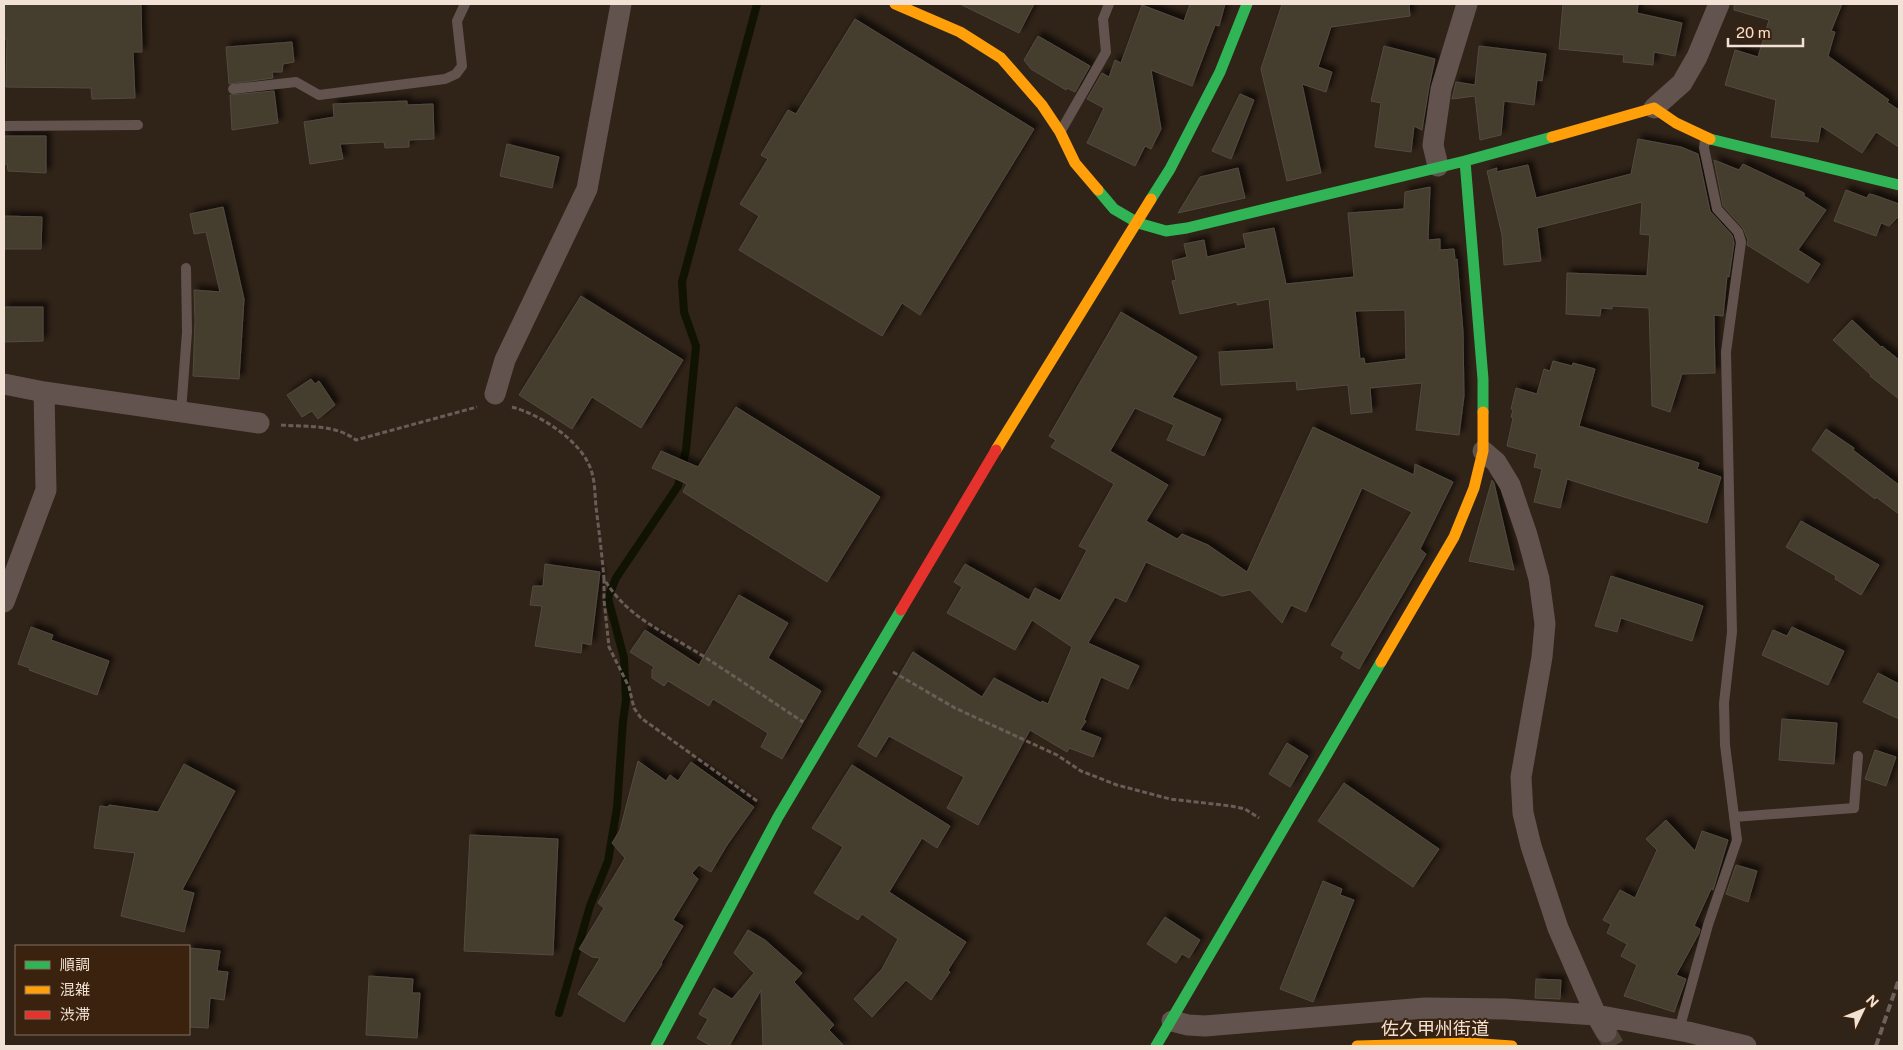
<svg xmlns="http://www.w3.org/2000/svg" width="1903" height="1050" viewBox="0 0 1903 1050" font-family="'Public Sans','Noto Sans JP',sans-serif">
<defs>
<filter id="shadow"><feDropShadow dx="4.5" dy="-4.5" stdDeviation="2.5" flood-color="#0009"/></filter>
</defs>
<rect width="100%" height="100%" fill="#302318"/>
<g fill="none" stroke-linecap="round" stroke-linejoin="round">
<path stroke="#101302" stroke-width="8" d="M559,1013L590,906L608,861L617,808L623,721L626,700L624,658L608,598L616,578L678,486L686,450L696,346L684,312L682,282L757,4"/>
</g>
<path fill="#453c2e" stroke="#544b40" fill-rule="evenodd" filter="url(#shadow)" d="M4,4H141L142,52H133L135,98L92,99L91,88L6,87L7,39H4Z
M960,4H1034L1019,33Z
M1190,4H1225L1219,26L1215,25L1192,86L1151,70L1161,129L1151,149L1145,146L1135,166L1087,143L1104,108L1087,99L1102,73L1109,77L1115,60L1121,63L1142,5L1184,21Z
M1282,4H1409L1410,16L1331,27L1318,67L1332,72L1326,92L1302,84L1321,173L1287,181L1261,69Z
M1563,4H1638L1637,13L1682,23L1675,56L1654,52L1653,65L1623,62L1624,55L1559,49Z
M1734,4H1842L1831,31L1835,32L1828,56L1889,100L1887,102L1899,110V147L1876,132L1862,153L1821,126L1818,142L1771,137L1776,100L1725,85L1735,50L1758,57L1769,20L1734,10Z
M855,19L1034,129L920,315L902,303L882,336L739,250L759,216L740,204L768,159L761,155L788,110L796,114Z
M1038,36L1090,66L1075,92L1067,88L1066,90L1031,69L1024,60Z
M292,42L294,62L283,64L282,72H272L273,78L229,84L226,47Z
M1384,46L1435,59L1429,87L1422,130L1414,126L1411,152L1375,147L1381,103L1371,101Z
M1479,46L1546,54L1542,81L1537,80L1534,105L1504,101L1501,135L1480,140L1475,96L1452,99L1456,82L1475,85Z
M274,91L278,123L232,130L230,95Z
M1240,94L1254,100L1231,159L1212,151Z
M407,101V105L433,104L434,139L409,140V147L385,148L384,142L340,144L343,159L310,164L304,122L334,117L333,104Z
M4,136H46V173L8,171L7,164H4Z
M1638,139L1681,147L1698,154L1710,211L1732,235L1734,243L1729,277L1727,276L1723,316L1714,315L1715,373L1682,374L1670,412L1652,406L1649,308L1612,306V309L1601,308L1600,316L1566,314L1567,273L1647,276L1650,235L1640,234L1642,202L1537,228L1541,261L1504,265L1502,235L1487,171L1497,168L1496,172L1528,165L1536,198L1631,174Z
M507,144L559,157L552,188L500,176Z
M1714,160L1739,170L1743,164L1804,193V196L1826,210L1798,250L1820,264L1808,283L1747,245L1748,240L1743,228L1723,206Z
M1238,168L1245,198L1178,213L1200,177Z
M1430,187L1428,240L1440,239V250L1454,249L1455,260L1457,259L1463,332L1464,396L1459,435L1416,430L1422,383L1370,388L1372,412L1351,414L1348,385L1297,390L1296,381L1221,385L1219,352L1274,349L1269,299L1237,305V302L1180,314L1172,281L1176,280L1172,261L1187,257L1184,244L1204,240L1207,257L1246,248L1243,234L1274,228L1286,284L1354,277L1348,213L1404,209L1405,192ZM1405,310L1406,359L1365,364L1364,358L1360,359L1355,311Z
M1846,190L1867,198L1869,194L1874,195L1899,204V216L1889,226L1881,223L1876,236L1834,221Z
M223,207L244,299L239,379L193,376L195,321L194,290L220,292L206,232L194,234L190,214Z
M4,216L42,217L41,249H4Z
M581,296L683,360L641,428L592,397L572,429L519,395Z
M4,307H43V341L4,342Z
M1121,312L1197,357L1172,397L1221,419L1204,456L1167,440L1174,425L1135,408L1110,451L1168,485L1146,521L1177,539L1182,534L1208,545L1247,572L1313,427L1414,475L1415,464L1453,482L1420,549L1426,554L1359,669L1341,658L1344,652L1331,645L1412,512L1362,488L1306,612L1291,605L1282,623L1250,590L1222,596L1146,562L1126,602L1115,597L1088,643L1139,666L1128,689L1101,677L1084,720L1086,721L1080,730L1101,738L1093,757L1069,748L1067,752L1030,730L978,825L947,808L964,777L889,736L876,757L858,746L913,652L982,697L994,678L1041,703L1042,701L1048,704L1072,647L1032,620L1015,650L947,613L962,587L954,582L965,564L1029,600L1035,588L1060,601L1087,550L1079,546L1114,484L1051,447L1056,440L1049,436Z
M1852,320L1881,347L1882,346L1899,360V399L1870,376L1871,375L1833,340Z
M1553,361L1572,366L1573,363L1595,369L1579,426L1699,463L1697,469L1721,477L1707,523L1567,479L1560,508L1534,502L1542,469L1534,467L1537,454L1507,446L1513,418L1511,417L1513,410L1511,409L1516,388L1537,394L1544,369L1550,371Z
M311,379L315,384L319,381L335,405L318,419L312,411L302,417L287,395Z
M736,407L880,497L827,582L683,492L687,484L652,468L661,451L698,467Z
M1826,429L1854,448L1853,450L1899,485V514L1876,497L1875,499L1812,450Z
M1492,480L1494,483L1514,570L1469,561Z
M1801,521L1879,565L1861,595L1835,579L1836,576L1786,547Z
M545,564L600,572L591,645L582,643L581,653L535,646L542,606L530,605L533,586H543Z
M1611,576L1703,606L1692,641L1621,618L1617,632L1595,626Z
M739,595L788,623L768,658L821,691L782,759L761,747L768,733L713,699L709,706L668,681L664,686L652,678V670L654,667L630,652L645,630L699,665Z
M31,627L53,635L51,640L109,661L97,695L29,670L30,668L18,664Z
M1792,627L1844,651L1828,685L1762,655L1773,630L1787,636Z
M1878,673L1899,684V719L1863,702Z
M1782,719L1837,723L1834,764L1779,760Z
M1287,743L1308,756L1290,787L1269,774Z
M1875,750L1896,757L1886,786L1865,779Z
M638,761L666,781L670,775L678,781L691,762L754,807L727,845L711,872L699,865L692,873L698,879L673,920L683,926L661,963L662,964L624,1022L578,994L600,958L592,957L579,949L604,908L598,903L625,858L612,843L620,830Z
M184,764L235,791L182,890L194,893L184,932L121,916L135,853L94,848L100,806L108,807L109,805L158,812Z
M852,765L950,826L937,848L922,838L889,892L966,942L948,970L950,972L931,1000L906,980L872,1017L854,999L882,969L898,939L862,914L858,920L814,893L843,847L812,828Z
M1344,783L1439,849L1413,887L1318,821Z
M1666,820L1695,851L1702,831L1728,840L1713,890L1711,889L1694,926L1700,929L1699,933L1676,975L1686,979L1674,1012L1624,996L1637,965L1621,956L1627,944L1607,933L1611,924L1603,920L1620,890L1635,898L1657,850L1646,839Z
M470,835L558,839L553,955L464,951Z
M1736,865L1757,871L1748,902L1726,894Z
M1323,881L1342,889L1340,895L1354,900L1313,1002L1280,989Z
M1165,917L1200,940L1189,958L1182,954L1176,963L1147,944Z
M748,930L765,940L802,973L794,982L834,1025L829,1030L844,1046H763L761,990L729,1046H711L697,1038L708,1019L699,1014L714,988L732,999L754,973L734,953Z
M189,948L220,951L217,971L228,972L224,1000L210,998L208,1028L189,1027Z
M369,976L413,979L412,993H420L417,1038L366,1035Z
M1536,979L1561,980L1560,999L1535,998Z"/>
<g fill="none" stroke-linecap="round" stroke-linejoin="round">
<path stroke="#4d4034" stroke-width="21" stroke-dasharray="21 11" stroke-linecap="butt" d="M1606,1032L1614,1046"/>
<path stroke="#6a5d58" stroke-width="3" stroke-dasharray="5 2.5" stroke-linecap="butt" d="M512,407C541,415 584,442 592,473C595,483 595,496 596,507C599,531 602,555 604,579
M281,425C306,427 335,424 356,440L477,407
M893,672L955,708L1057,755L1081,771L1117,785L1170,799L1231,806L1245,809L1259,818
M757,801L641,718L634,708L629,687L609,647L604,600V579C629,620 666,632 703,656C737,678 770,700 803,722"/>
<path stroke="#63534f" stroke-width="10" d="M233,89L296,82L319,95L445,79L456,74L462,66L457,21L465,4
M4,126L138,125
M1062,129L1106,52L1103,19L1109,4
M181,412L187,332L186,268
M1734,817L1854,808L1858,756
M1679,1030L1708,925L1737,840L1725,745L1724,703L1732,632L1726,352L1741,242L1738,232L1717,209L1704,148L1705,140"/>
<path stroke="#63534f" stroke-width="21" d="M1654,108L1682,83L1697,57L1719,4
M1438,166L1433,145L1441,89L1467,4
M4,384L44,392L259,423
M495,394L505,360L587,189L621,4
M1483,451L1496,462L1510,485L1527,535L1539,579L1545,624L1542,657L1521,777L1523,813L1531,846L1558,928L1596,1015L1606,1032
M4,602L46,490L44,392
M1172,1021L1188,1025L1205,1026L1425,1008L1505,1009L1596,1015L1688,1032L1746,1046"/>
<path stroke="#30b455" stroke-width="11" d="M1710,139L1899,185
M1465,161L1483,379V412
M1098,190L1114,209L1138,223L1166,231L1187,228L1465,161L1552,137
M1151,199L1170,169L1220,72L1247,4
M656,1046L778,817L901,610
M1156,1046L1381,662"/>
<path stroke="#ff9f0a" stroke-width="11" d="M895,4L960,32L1001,58L1042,105L1060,132L1075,163L1098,190
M1552,137L1654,108L1676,123L1710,139
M996,450L1151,199
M1381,662L1454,537L1474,488L1483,451V412
M1357,1046L1468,1043L1512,1046"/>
<path stroke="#e5322d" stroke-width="11" d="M901,610L996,450"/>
<path stroke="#6d615b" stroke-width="4" stroke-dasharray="8 4" stroke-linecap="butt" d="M1876,1046L1899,979"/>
</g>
<g text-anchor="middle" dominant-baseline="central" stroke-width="4" stroke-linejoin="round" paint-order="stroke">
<g font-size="18" fill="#f2e2d5" stroke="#3a220e">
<text x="1435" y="1028">佐久甲州街道</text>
</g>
</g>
<rect width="1903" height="1050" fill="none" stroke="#f2e2d5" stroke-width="10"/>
<rect x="15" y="945" width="175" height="90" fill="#3a220e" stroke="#846f5e"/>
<rect x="25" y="961" width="25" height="8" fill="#30b455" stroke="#846f5e"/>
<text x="60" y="970" font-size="15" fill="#f2e2d5">順調</text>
<rect x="25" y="986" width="25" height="8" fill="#ff9f0a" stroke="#846f5e"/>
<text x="60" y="995" font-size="15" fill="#f2e2d5">混雑</text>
<rect x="25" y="1011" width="25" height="8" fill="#e5322d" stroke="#846f5e"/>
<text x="60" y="1020" font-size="15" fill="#f2e2d5">渋滞</text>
<g transform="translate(1863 1010) rotate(47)" stroke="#3a220e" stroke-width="4" paint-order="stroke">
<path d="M0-4L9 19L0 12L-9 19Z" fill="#f2e2d5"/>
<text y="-8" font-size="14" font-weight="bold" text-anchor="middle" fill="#f2e2d5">N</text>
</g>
<path d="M1728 38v8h75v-8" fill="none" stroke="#f2e2d5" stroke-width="2.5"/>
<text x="1736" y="38" font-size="15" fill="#f2e2d5" stroke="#3a220e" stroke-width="4" paint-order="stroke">20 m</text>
</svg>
